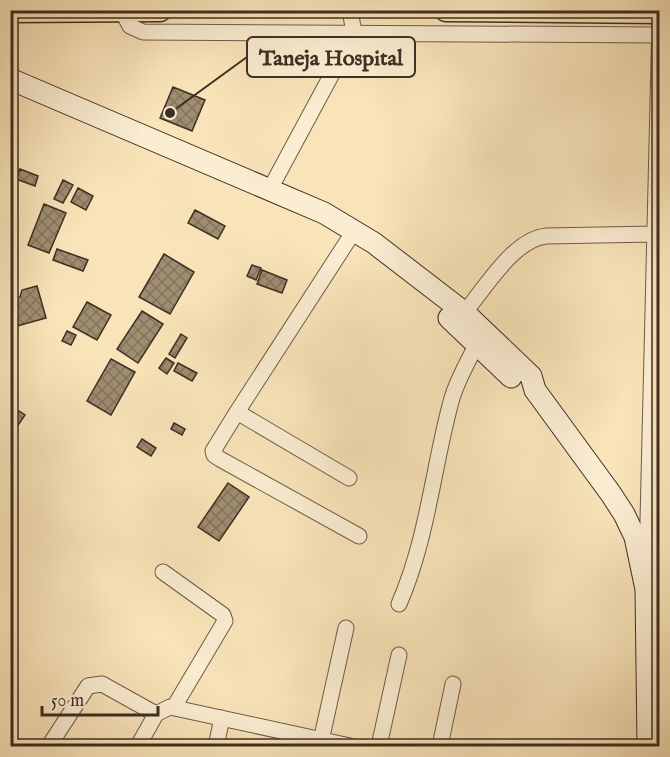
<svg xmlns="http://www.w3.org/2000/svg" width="670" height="757" viewBox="0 0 670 757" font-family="'IM FELL English',serif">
<defs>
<pattern id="building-cross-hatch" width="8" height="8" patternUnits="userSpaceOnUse" patternTransform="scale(1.5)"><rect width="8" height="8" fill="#9f8d71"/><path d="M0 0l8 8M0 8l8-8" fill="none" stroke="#83745c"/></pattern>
</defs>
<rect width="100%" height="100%" fill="#f9e4b9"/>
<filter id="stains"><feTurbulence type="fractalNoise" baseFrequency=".00333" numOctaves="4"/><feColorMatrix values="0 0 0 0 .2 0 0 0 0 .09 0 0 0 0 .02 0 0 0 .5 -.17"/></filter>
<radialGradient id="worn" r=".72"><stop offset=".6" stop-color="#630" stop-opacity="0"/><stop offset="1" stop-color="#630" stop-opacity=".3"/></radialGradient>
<path fill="url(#building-cross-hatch)" stroke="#3e2e23" stroke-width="1.5" d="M173,87L205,100L192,131L160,118Z
M10,165L18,168L13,179L10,178Z
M20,169L38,176L35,186L16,179Z
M63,180L73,185L63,203L54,199Z
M78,188L93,196L86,210L71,202Z
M44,204L66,213L49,253L28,245Z
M195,210L225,226L218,239L188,223Z
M57,249L88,260L83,271L53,260Z
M164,254L194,272L170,314L139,297Z
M252,265L261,268L256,280L247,276Z
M262,270L287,280L282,293L257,284Z
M37,286L46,318L10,328V300L20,297L22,290Z
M87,302L111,315L97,340L73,327Z
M142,311L163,324L138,363L117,349Z
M67,331L76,335L71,345L62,341Z
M181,334L187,338L175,358L169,354Z
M166,358L174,363L167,374L159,368Z
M111,359L135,372L111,415L87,401Z
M178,363L197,373L192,381L174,371Z
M10,405L25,415L10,437Z
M174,423L185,429L182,435L171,429Z
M142,439L156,448L151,456L137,447Z
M228,483L249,497L219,541L198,527Z"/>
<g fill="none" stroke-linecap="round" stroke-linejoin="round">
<g stroke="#6d5c48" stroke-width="17">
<path id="street" d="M122,11L130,26L143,32L659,35
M270,189L354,33L350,10
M354,231L237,412L213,451L214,455L220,459L359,536
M459,319C482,294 511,240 546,236L654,234
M237,412L349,478
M647,562L660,19
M163,572L223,615L225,621L174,707
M399,604C428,538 433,466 452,398C459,375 471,357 481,335
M321,741L346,628
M49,746L88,686L102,684L156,714
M138,746L156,714L170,707L350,746
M216,746L222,718
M379,746L399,655
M440,746L453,684"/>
</g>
<g stroke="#3e2e23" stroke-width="23">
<path id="secondary" d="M10,79L324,213L374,243L465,313L531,376L535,390L611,494L624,514L635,537L646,589L648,746
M449,318L511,377"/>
</g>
<g stroke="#3e2e23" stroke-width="25">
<path id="primary" d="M446,10L660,12
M10,11L160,10"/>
</g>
<use href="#street" stroke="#fbedd2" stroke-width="15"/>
<use href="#secondary" stroke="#fbedd2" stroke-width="21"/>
<use href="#primary" stroke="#f9e4b9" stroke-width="22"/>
</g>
<path fill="none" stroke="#3e2e23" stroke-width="2" d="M170 113L247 57"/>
<circle fill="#3e2e23" stroke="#fbedd2" stroke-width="2" cx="170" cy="113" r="6"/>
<rect fill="#fbedd2" stroke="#3e2e23" stroke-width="2" x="247" y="37" width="168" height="40" rx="6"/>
<g font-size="22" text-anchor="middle" font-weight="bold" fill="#3e2e23">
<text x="331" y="65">Taneja Hospital</text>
</g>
<rect width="670" height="757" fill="none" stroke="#f9e4b9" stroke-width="36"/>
<rect x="12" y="12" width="646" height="733" fill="none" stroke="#3e2e23" stroke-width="3"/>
<rect x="18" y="18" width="634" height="721" fill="none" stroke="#3e2e23" stroke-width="1.5"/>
<path d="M42 706v9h116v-9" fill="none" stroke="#3e2e23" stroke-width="3"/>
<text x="51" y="706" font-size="18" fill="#3e2e23" stroke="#fbedd2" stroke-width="4.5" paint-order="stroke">50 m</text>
<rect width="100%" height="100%" filter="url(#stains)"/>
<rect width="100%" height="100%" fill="url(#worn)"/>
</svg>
